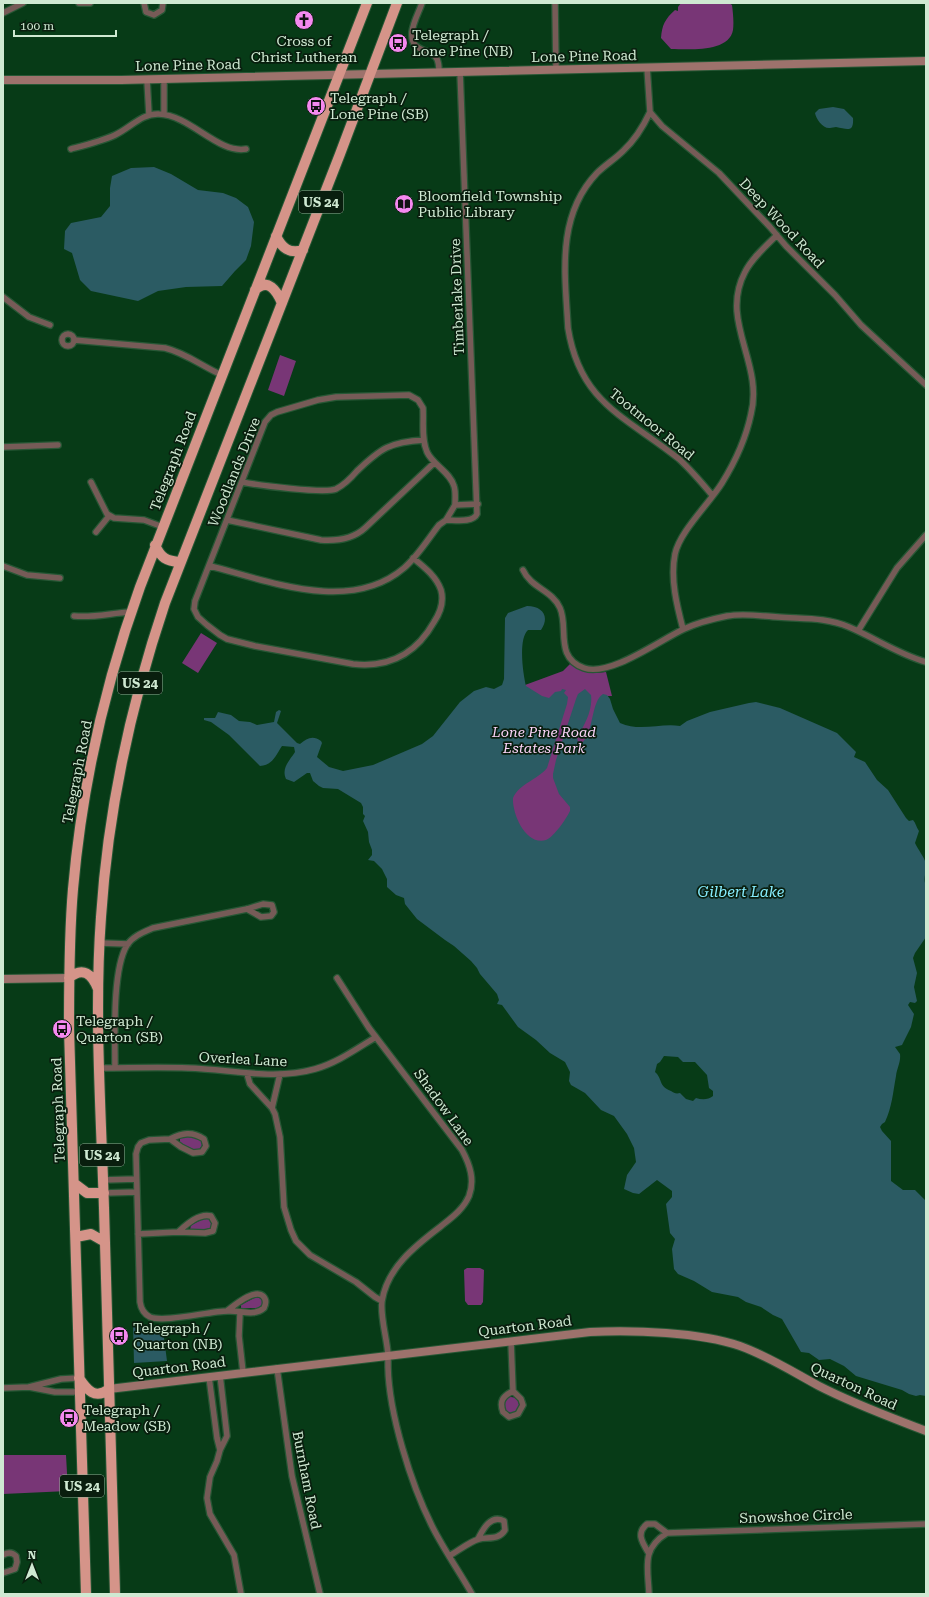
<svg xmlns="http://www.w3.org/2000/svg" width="929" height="1597" viewBox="0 0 929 1597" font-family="'Roboto Serif',serif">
<rect width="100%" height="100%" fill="#073b17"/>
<path fill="#783676" d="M681,3H729L732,5C733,13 734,22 733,30C729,53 688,49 671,49L661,38C662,25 665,19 675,10L678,11V7Z
M280,355L296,361L284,396L268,390Z
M201,633L217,643L198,673L182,663Z
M571,663C582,672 592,674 606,672L612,696H608L568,860L497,827L525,685L563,671Z
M189,1136L201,1140L202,1145L200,1149L195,1150L180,1143V1138Z
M205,1218L209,1219L212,1223L211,1228L209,1229L190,1230L191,1225Z
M467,1268H480L484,1270L483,1302L481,1305H468L465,1301L464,1270Z
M256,1297L262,1299L263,1303L261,1307L258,1308H241V1305Z
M503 1405a8 8 0 1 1 16 0a8 8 0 1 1-16 0Z
M3,1455H66L68,1491L3,1494Z"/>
<path fill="#2b5b63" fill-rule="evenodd" d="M833,107L844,109L853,118C854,133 847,129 836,127C834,127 832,128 830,128C823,129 816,119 815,113L819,109Z
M154,167L171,174L198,190L223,193L236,198L248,207L254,222L251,246L246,260L235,271L222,286L186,287L158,291L138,301L91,291L80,280L72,253L64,249L65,231L71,223L101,217L110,206V188L112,176L131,168Z
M527,606C543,606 550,617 541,630H528C518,639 523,674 526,686L542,696L549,698L555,692L561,691L562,689L566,690L564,693L568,697L567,704L547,768C537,780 519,784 513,798C512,814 526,846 546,840C554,837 566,819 570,811V807L559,794L553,778V774L556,760L576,699L578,694L585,689L591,695C593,709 585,725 577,737L578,742H583C594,730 591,702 603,694L607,695L610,699L613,709L620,723C640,732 660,723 680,726L687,721L710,712L749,703L756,702L780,708L837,733L856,752L854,757L865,762L877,780L888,790L906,818L909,821L913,820C916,823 916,827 919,831L915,843C918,850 924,856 926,864C928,872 922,876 926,886V937L915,953L913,958L917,973L914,987L917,1001L915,1003L910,1002L908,1005L914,1014L911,1027L902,1045L895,1047L900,1054C901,1062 897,1068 896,1076C893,1092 892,1107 885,1122L882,1124L880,1127L882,1131L891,1141V1181L903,1190H915L926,1201V1396L920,1395L916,1396L909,1394L902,1390L856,1376L844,1366L830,1359L819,1360L809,1353L801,1352L782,1319L773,1315L761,1307L746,1302L738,1297L712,1292L694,1281L678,1274L674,1269L672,1249L675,1239L670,1233L666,1204L672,1197V1191L657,1180L639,1194L633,1193L624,1189L627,1175L636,1162L634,1148L627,1134L614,1116L601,1110L585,1093L571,1085L569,1081L570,1072L565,1062L550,1053L536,1040L518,1027L502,1005L497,1004L499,1000L497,994L480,974L477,968L471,961L454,946L445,940L417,919L405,904L404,898L396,895L387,887V879L382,869L374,861L368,860L372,855V850L369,842L368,832L363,821L365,816L363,814V807L361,803L338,789L323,788L319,786L313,781L310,773H307L294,782L286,779C281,768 290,760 295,752L294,747L282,746C276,755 273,765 260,766L229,735L211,722L204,720V718H215L218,712L231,715L239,721L250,722L257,725L274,722L276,712L279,710L281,711L277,723L297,743L300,744C307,738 313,735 321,741L322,743L317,757L329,767L343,771L373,765L422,744L433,736L460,702L474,691L486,687L494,689L502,685L504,679L505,618L508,613ZM664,1056L678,1057L683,1062H695L707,1075L709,1088L713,1091V1096C708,1100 702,1100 696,1098L693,1101L686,1099L680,1093C676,1094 674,1093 671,1091C658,1086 663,1079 655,1072L657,1064L660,1062Z
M133,1324L163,1330L167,1361L134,1363Z"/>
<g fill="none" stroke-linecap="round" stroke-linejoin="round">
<g stroke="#275735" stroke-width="8">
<path id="street" d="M79,3H90
M144,3L146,12L154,15L162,10L163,3
M422,3C419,12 413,22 412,32C410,54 432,48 437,59C439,63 439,68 439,72
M555,3L556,69
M3,13L23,3
M647,67L650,112L662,126L719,173L770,227L786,246L835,295L861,325L926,385
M147,80L149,115
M650,112C643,127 635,140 623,151C615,159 605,165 597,173C556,216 565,274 568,328C580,404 627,417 679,459C691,470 702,483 712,495
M164,114V79
M71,149C86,145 102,141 115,135C130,128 142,113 159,114C190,115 218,154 246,149
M3,297L29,317L50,325
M62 340a6 6 0 1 1 12 0a6 6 0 1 1-12 0Z
M74,340L165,348C186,353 203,367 222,375
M3,447L58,445
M91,482L107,514L114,518L144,520L163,527
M242,482C257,485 325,494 336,489C344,485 351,478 357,471C381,448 390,442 424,440
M455,505L478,504
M227,520L321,540C336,541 353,539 365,528L434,463
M446,520C455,520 473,523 477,514L460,71
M96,532L109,516
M413,558C424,567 436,576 441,590C444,601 440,613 434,622C416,654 389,668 353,664L255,646L227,639L220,635L207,625L198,617L194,609L195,601L265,422L271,415L277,412L318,400L336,397L409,395L418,400L423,408C424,422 421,438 427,452C433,465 450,472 454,486C456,492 455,499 455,505
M3,566L27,575L60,578
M210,566C269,581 350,614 404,568C418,556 428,539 439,525L446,520L455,505
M523,570C531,588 552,590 560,608C569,628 554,657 584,668C610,677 660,640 684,629C697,623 712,619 727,616C744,613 761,616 778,617C802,619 826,617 849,627C875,638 898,654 926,662
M74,616C94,618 111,613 131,612
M683,629C677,606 670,579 675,554C680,531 709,504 722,483C735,462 746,438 751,414C764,363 719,321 745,272C752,258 766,246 777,235
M858,631L897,568L926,535
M100,943L128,944
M337,978L369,1028L462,1150C470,1165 475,1180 469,1196C463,1210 451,1218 440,1227C415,1246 387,1268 382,1301C380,1317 387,1338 388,1355C388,1359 388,1363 388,1367C389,1414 411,1484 432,1526C444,1550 459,1571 472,1594
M100,1068C129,1068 159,1067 188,1068C230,1069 273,1081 315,1069C337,1063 356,1049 376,1037
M115,1068C115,1037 112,970 127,945C133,936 144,932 153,928L247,909L263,904L272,905L274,912L271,916L261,917L247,909
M247,1074L250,1084L272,1108L275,1114L280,1137L284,1207L291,1230L296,1241L310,1255L356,1282L375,1297L382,1301
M272,1108L280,1074
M170,1139C182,1133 192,1131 204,1139L206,1146L202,1152L193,1153L181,1147L170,1139L149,1140L141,1143L138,1147L136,1154L140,1302C141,1309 144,1314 150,1317C164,1323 210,1311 228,1311C240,1310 254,1317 264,1308C266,1304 267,1300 263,1296C255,1288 235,1305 228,1310
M103,1180L136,1179
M104,1193L137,1192
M138,1234L178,1232L205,1233L213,1231L215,1223L211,1216C199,1213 187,1224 178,1232
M240,1313L239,1336L243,1372
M511,1341L513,1391L521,1399L523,1405L518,1414L509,1417L503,1412C499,1401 503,1396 513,1391
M277,1368L292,1476L320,1594
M220,1375L227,1436L220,1450L217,1461L210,1477L207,1498L210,1514L234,1555L241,1594
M209,1377L217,1438L220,1450
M79,1378L61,1379L29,1387L55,1392H80
M3,1388L29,1387
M648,1552C642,1542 636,1533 647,1524H655L667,1533
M3,1555C8,1552 12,1552 16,1556L17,1562L15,1569L3,1573
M449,1556C458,1551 469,1542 479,1539C489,1537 499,1540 505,1530L504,1521C491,1514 483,1529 478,1539
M649,1594C648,1567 641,1549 667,1533L926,1524"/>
</g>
<g stroke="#275735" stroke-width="10">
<path id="secondary" d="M3,80H121L926,61
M3,979L69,978
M109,1389L590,1332C634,1330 699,1332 740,1346C768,1356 793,1372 819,1386C854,1404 890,1417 926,1431"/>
</g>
<g stroke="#275735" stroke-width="12">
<path id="highway" d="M276,236C282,248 289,254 303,250
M255,290C268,277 277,291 282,303
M155,545C161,558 166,561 180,562
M69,978C83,966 92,974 98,989
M75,1184L87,1193H104
M76,1237L91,1234L105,1242
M79,1378C87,1390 95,1400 109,1389
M86,1594L69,1029C69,982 69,935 73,889C82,786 105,684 140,587L367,3
M115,1594C112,1465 108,1336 104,1208C101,1111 94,1013 101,917C108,809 131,704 165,603L340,154L397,3"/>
</g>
<use href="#street" stroke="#765b57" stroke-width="5.5"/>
<use href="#secondary" stroke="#9d726c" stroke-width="8"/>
<use href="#highway" stroke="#d59489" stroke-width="10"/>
</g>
<defs>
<g id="church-disc" transform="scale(1)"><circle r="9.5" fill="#f489ef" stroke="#091e0e"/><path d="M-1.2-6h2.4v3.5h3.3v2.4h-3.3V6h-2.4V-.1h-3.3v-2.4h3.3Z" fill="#111"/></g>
<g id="bus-disc" transform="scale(1)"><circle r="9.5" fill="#f489ef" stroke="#091e0e"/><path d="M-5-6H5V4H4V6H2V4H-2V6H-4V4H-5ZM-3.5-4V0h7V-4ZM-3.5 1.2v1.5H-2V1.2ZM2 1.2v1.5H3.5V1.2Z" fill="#111"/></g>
<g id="library-disc" transform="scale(1)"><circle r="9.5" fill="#f489ef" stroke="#091e0e"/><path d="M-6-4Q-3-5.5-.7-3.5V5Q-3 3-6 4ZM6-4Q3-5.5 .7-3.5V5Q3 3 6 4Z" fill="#111"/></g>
</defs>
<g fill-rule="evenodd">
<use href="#church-disc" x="304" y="20"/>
<use href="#bus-disc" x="398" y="43"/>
<use href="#bus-disc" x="316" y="106"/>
<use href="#library-disc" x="404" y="204"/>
<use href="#bus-disc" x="62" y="1029"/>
<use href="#bus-disc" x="119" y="1336"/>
<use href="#bus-disc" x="69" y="1418"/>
</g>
<g text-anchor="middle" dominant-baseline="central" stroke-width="3.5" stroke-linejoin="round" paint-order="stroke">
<g fill="#091e0e" stroke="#94ac97" stroke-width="1">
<rect x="299" y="191" width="44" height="22" rx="3"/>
<rect x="118" y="672" width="44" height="22" rx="3"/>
<rect x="80" y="1144" width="44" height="22" rx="3"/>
<rect x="60" y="1475" width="44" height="22" rx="3"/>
</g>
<g font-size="13" font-weight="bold" fill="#cfe9d2">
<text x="321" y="202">US 24</text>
<text x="140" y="683">US 24</text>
<text x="102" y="1155">US 24</text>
<text x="82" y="1486">US 24</text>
</g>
<g font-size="14" fill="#cfe9d2" stroke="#091e0e" text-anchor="start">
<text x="412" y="35">Telegraph /<tspan x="412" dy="16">Lone Pine (NB)</tspan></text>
<text x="304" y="41" text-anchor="middle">Cross of<tspan x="304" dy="16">Christ Lutheran</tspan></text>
<text x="330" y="98">Telegraph /<tspan x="330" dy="16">Lone Pine (SB)</tspan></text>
<text x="418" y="196">Bloomfield Township<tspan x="418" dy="16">Public Library</tspan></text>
<text x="76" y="1021">Telegraph /<tspan x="76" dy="16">Quarton (SB)</tspan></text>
<text x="133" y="1328">Telegraph /<tspan x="133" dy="16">Quarton (NB)</tspan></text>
<text x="83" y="1410">Telegraph /<tspan x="83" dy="16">Meadow (SB)</tspan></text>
</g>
<g font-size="14" fill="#cfe9d2" stroke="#091e0e">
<text transform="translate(584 56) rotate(-1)">Lone Pine Road</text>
<text transform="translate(188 65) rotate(-1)">Lone Pine Road</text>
<text transform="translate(782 223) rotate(47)">Deep Wood Road</text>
<text transform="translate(457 297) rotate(-92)">Timberlake Drive</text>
<text transform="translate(652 424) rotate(39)">Tootmoor Road</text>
<text transform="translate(173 461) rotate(-69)">Telegraph Road</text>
<text transform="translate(234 472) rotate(-68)">Woodlands Drive</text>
<text transform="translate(77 772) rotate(-79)">Telegraph Road</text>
<text transform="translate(243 1059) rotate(3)">Overlea Lane</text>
<text transform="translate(444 1107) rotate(54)">Shadow Lane</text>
<text transform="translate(58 1110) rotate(-92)">Telegraph Road</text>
<text transform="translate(525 1326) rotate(-7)">Quarton Road</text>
<text transform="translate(179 1367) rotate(-7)">Quarton Road</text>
<text transform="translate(854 1386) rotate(25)">Quarton Road</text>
<text transform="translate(307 1480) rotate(79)">Burnham Road</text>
<text transform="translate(796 1516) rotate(-2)">Snowshoe Circle</text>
</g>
<g font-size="14" font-style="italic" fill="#fcd4f9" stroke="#091e0e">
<text x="544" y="732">Lone Pine Road<tspan x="544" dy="16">Estates Park</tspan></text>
</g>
<g font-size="15" font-style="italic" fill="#86ecfd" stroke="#091e0e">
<text x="741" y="892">Gilbert Lake</text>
</g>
</g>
<rect width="929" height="1597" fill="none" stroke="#cfe9d2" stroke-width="8"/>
<g transform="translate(32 1565)" stroke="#091e0e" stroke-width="3" paint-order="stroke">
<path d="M0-3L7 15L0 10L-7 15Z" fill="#cfe9d2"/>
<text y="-6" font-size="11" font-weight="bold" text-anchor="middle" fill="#cfe9d2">N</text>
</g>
<path d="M14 30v6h102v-6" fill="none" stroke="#cfe9d2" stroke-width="2"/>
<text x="20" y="30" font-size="12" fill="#cfe9d2" stroke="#091e0e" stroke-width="3" paint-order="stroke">100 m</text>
</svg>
